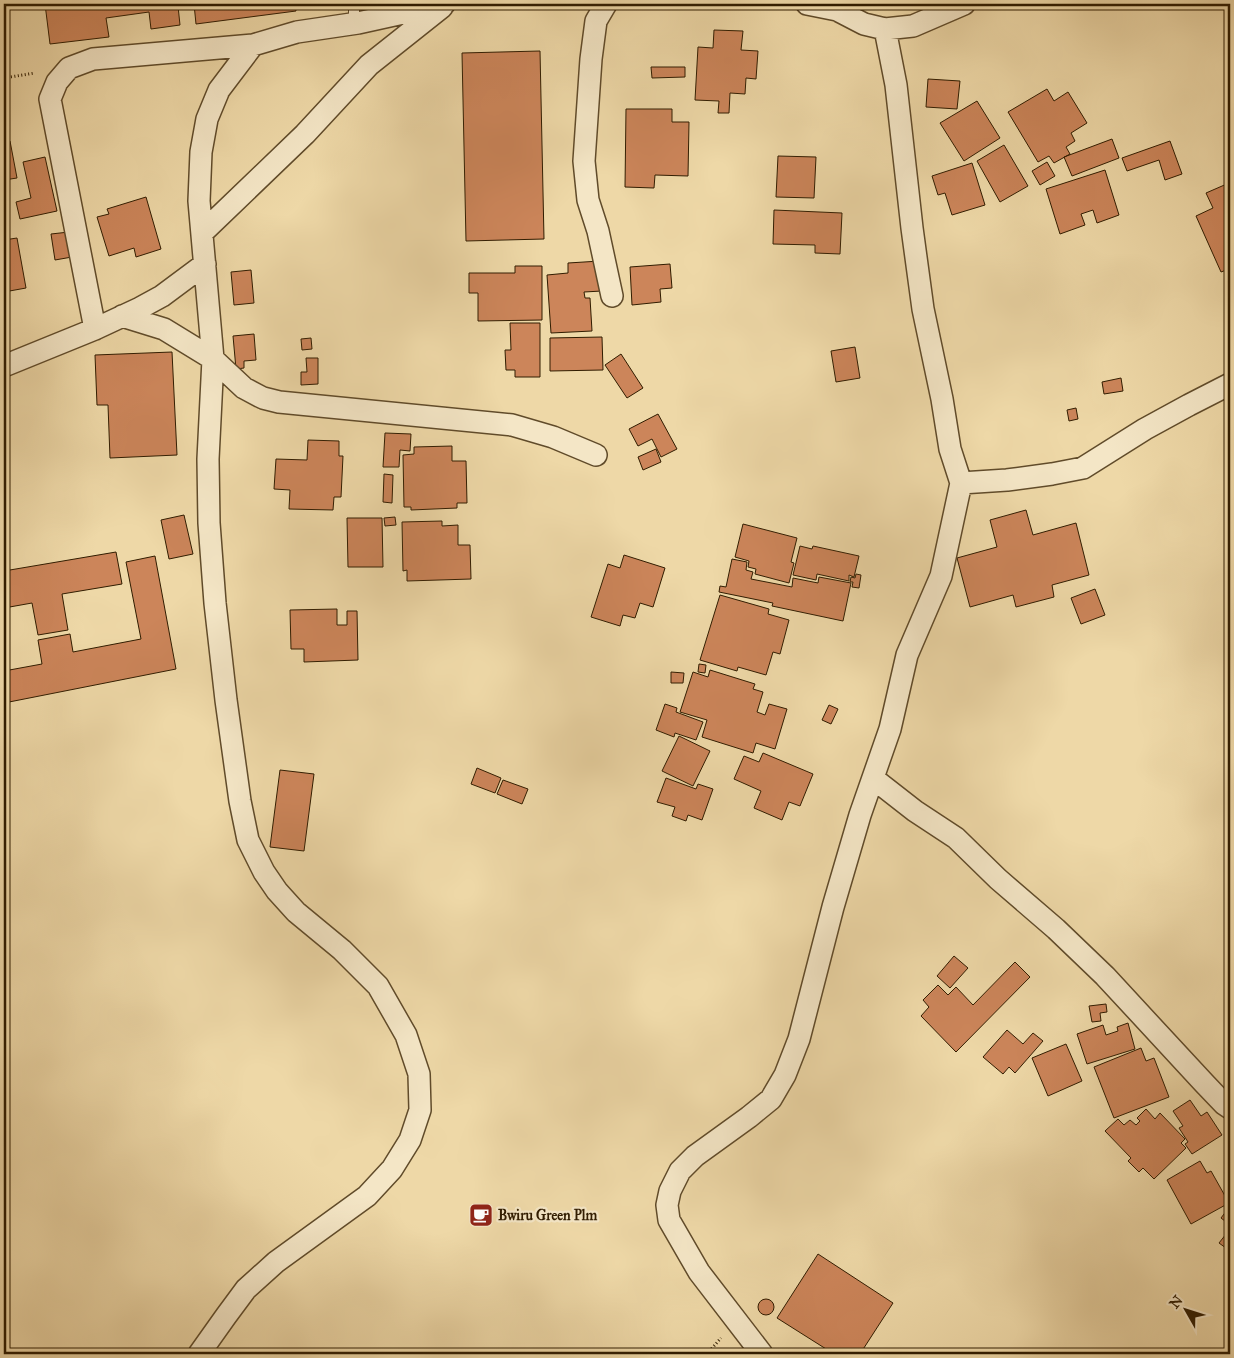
<svg xmlns="http://www.w3.org/2000/svg" width="1234" height="1358" viewBox="0 0 1234 1358" font-family="'IM FELL Great Primer',serif">
<rect width="100%" height="100%" fill="#eed8a7"/>
<filter id="stains"><feTurbulence type="fractalNoise" baseFrequency=".004" numOctaves="4"/><feColorMatrix values="0 0 0 0 .2 0 0 0 0 .09 0 0 0 0 .02 0 0 0 .5 -.17"/></filter>
<radialGradient id="worn" r=".72"><stop offset=".6" stop-color="#630" stop-opacity="0"/><stop offset="1" stop-color="#630" stop-opacity=".3"/></radialGradient>
<path fill="#cc855a" stroke="#301c00" d="M45,4H295L296,11L196,24L194,4L178,6L180,25L151,29L149,12L106,18L109,37L50,44Z
M714,30L743,31L741,50L758,51L756,79L746,78L745,94L730,93L729,113H718L719,101L695,100L698,47L713,48Z
M540,51L544,239L466,241L462,53Z
M651,67H685V77L652,78Z
M928,79L960,81L957,109L926,107Z
M1047,89L1054,101L1068,92L1087,123L1071,133L1075,141L1066,147L1070,154L1054,163L1049,156L1038,162L1008,112Z
M977,101L1000,138L964,161L940,123Z
M626,109H672V122H689L688,176L655,175L654,188L625,187Z
M1112,139L1119,158L1072,176L1064,157Z
M10,141L17,178L4,180V142Z
M1170,141L1182,174L1165,180L1159,160L1127,171L1122,158Z
M1004,145L1028,186L1000,202L977,161Z
M778,156L816,157L814,198L776,197Z
M45,157L57,211L20,219L16,202L31,198L23,162Z
M1047,162L1055,176L1040,185L1032,171Z
M972,163L985,205L952,215L945,193L938,195L932,176Z
M1105,170L1119,215L1097,223L1093,210L1081,214L1085,225L1060,234L1046,189Z
M1229,183L1230,271L1229,269L1221,272L1196,216L1213,208L1206,193Z
M146,197L161,249L136,257L134,248L109,256L97,217L109,214L107,209Z
M774,210L842,213L840,254L815,253V245L773,244Z
M69,232L72,257L55,260L51,234Z
M17,238L26,288L4,292V240Z
M600,261L602,291L584,292L585,298H590L592,331L551,333L547,275L568,273V263Z
M670,264L672,288L660,289L661,302L632,305L630,267Z
M515,266H542V320L478,321V293H469V273H515Z
M251,270L254,303L234,305L231,272Z
M510,323H540V377H515V370H506L505,350H511Z
M254,334L256,360L244,361V368L236,369L233,336Z
M602,337L603,370L550,371V338Z
M311,338L312,349L302,350L301,339Z
M855,347L860,378L836,382L831,351Z
M172,352L177,455L110,458L108,405H97L95,355Z
M621,354L643,388L627,398L605,365Z
M306,358H318V384L301,385V372H307Z
M1121,378L1123,391L1104,394L1102,382Z
M1076,408L1078,419L1069,421L1067,410Z
M658,414L677,449L661,457L652,439L638,446L629,429Z
M385,433L411,434L410,451L400,450L399,467H383Z
M308,440L339,441V456H343L341,497H334L333,510L289,509L290,490L274,489L276,459L307,460Z
M452,446V461H466L467,503H457V508L411,510V507H404L403,455L414,454V447Z
M656,449L661,462L643,470L638,457Z
M384,474L393,475L392,503L383,502Z
M1026,510L1033,535L1076,523L1089,575L1052,585L1054,597L1016,607L1013,595L970,607L957,558L997,547L990,520Z
M184,515L193,554L169,559L161,520Z
M395,517L396,525L385,526L384,518Z
M347,518H382L383,567H348Z
M442,521V526L458,525V545H470L471,579L407,581V570L403,571L402,522Z
M743,524L797,538L791,562L794,563L789,583L755,574L756,569L748,567L749,561L735,557Z
M800,546L812,549L813,546L859,556L854,577L849,575V581L817,574L816,580L793,575Z
M116,552L122,584L62,594L68,630L38,635L32,603L4,608V571Z
M624,555L665,568L653,607L640,603L635,618L623,615L620,626L591,617L608,564L620,568Z
M155,556L176,669L4,703V671L42,664L38,640L70,634L73,652L141,639L126,562Z
M732,559L747,562L746,570L753,572L751,579L792,587L793,578L818,583L819,577L851,583L843,621L772,606L773,603L719,592L720,586L726,587Z
M856,574L861,575L859,588L852,587L853,582H850L851,577L855,578Z
M1095,589L1105,615L1081,624L1071,598Z
M720,595L769,609L768,614L789,620L780,654L773,652L766,675L738,667L737,671L700,660Z
M337,609V625H347V611H357L358,660L304,662V649H291L290,610Z
M699,664L706,665L705,673L698,672Z
M710,670L755,684L753,689L763,692L757,712L765,715L769,704L787,709L775,749L756,743L753,753L702,737L707,720L680,712L693,672L708,677Z
M671,672L684,673L683,683H671Z
M665,704L677,708L676,712L703,722L696,740L675,733L674,737L656,730Z
M829,705L838,709L831,724L822,720Z
M679,736L710,751L693,786L662,771Z
M763,753L813,774L800,806L789,802L782,820L754,808L761,791L734,779L744,756L759,762Z
M477,768L501,778L495,793L471,784Z
M280,770L314,774L304,851L270,847Z
M666,778L696,789L698,784L713,789L702,820L688,815L686,821L672,816L675,807L657,802Z
M503,780L528,789L522,804L497,794Z
M954,956L968,968L950,988L937,976Z
M1015,962L1030,977L956,1052L921,1016L929,1007L923,1000L938,985L948,995L956,987L973,1005Z
M1106,1004L1107,1012L1100,1013L1101,1021L1092,1022L1089,1006Z
M1128,1023L1135,1049L1087,1064L1077,1034L1103,1025L1106,1035L1118,1031L1117,1027Z
M1007,1030L1023,1044L1033,1033L1043,1041L1015,1073L1009,1067L1003,1074L983,1057Z
M1066,1044L1082,1081L1048,1096L1032,1058Z
M1141,1048L1146,1061L1154,1058L1169,1097L1114,1118L1094,1067Z
M1190,1100L1201,1116L1207,1112L1222,1135L1192,1154L1185,1144L1188,1142L1179,1128L1183,1126L1173,1111Z
M1146,1109L1155,1119L1160,1113L1185,1139L1181,1143L1186,1148L1154,1179L1143,1168L1139,1172L1128,1161L1131,1158L1105,1131L1118,1119L1124,1125L1130,1120L1136,1125L1140,1121L1137,1118Z
M1200,1161L1207,1173L1211,1171L1229,1203L1191,1224L1167,1180Z
M1230,1206V1225L1221,1218Z
M1230,1229V1251L1219,1243Z
M818,1254L893,1303L860,1354H834L777,1318Z
M758 1307a8 8 0 1 1 16 0a8 8 0 1 1-16 0Z"/>
<g fill="none" stroke-linecap="round" stroke-linejoin="round">
<g stroke="#604b2a" stroke-width="12">
<path id="service" d="M354,4V24"/>
</g>
<g stroke="#604b2a" stroke-width="24">
<path id="minor" d="M606,4L596,21L591,59L584,161L588,200L598,231L612,296
M807,4L837,10L864,24L885,29L913,26L964,4
M202,233L305,134L369,65L442,7
M122,316L164,329L213,359L244,388L263,398L279,402L512,425L553,437L596,455
M95,329L50,99L57,82L69,68L93,59L253,45
M4,366L95,329L140,308L162,296L205,264
M961,483L1007,480L1052,474L1083,468L1145,429L1189,405L1230,384
M874,779L915,811L956,838L998,879L1056,929L1105,976L1204,1083L1224,1104L1230,1108
M199,1354L226,1316L246,1289L276,1262L367,1196L392,1169L410,1140L420,1110L419,1074L406,1035L378,986L342,950L296,912L277,891L264,872L248,840L240,801L226,700L215,603L209,523L208,459L213,359L199,201L201,152L207,119L219,90L253,45L297,32L358,23L444,4
M762,1354L699,1272L669,1220L667,1205L670,1191L680,1171L695,1156L749,1117L771,1099L785,1075L799,1039L833,907L860,815L890,729L907,655L941,576L961,483L950,449L942,399L923,309L912,228L896,85L885,29"/>
</g>
<path stroke="#301c00" stroke-width="3" stroke-dasharray="1 2.5" stroke-linecap="butt" d="M4,78L35,73
M707,1354L721,1338"/>
<use href="#service" stroke="#f4e6c6" stroke-width="10"/>
<use href="#minor" stroke="#f4e6c6" stroke-width="21"/>
</g>
<defs>
<g id="cafe-square" transform="scale(1.25)"><rect x="-9" y="-9" width="18" height="18" rx="4" fill="#8f2418" stroke="#f4e6c6"/><path d="M-5.5-4.5H6V0H3Q3 3.5 0 3.5H-2.5Q-5.5 3.5-5.5 0ZM3-3.2v2h1.7v-2ZM-6 4.5H4V6H-6Z" fill="#fff"/></g>
</defs>
<g fill-rule="evenodd">
<use href="#cafe-square" x="481" y="1215"/>
</g>
<g text-anchor="middle" dominant-baseline="central" stroke-width="4.5" stroke-linejoin="round" paint-order="stroke">
<g font-size="14" font-weight="bold" fill="#301c00" stroke="#f4e6c6" text-anchor="start">
<text x="498" y="1215">Bwiru Green Plm</text>
</g>
</g>
<rect width="1234" height="1358" fill="none" stroke="#eed8a7" stroke-width="20"/>
<rect x="5" y="5" width="1224" height="1348" fill="none" stroke="#301c00" stroke-width="2.5"/>
<rect x="10" y="10" width="1214" height="1338" fill="none" stroke="#301c00"/>
<g transform="translate(1186 1310) rotate(309)" stroke="#f4e6c6" stroke-width="4" paint-order="stroke">
<path d="M0-4L9 19L0 12L-9 19Z" fill="#301c00"/>
<text y="-8" font-size="14" font-weight="bold" text-anchor="middle" fill="#301c00">N</text>
</g>
<rect width="100%" height="100%" filter="url(#stains)"/>
<rect width="100%" height="100%" fill="url(#worn)"/>
</svg>
